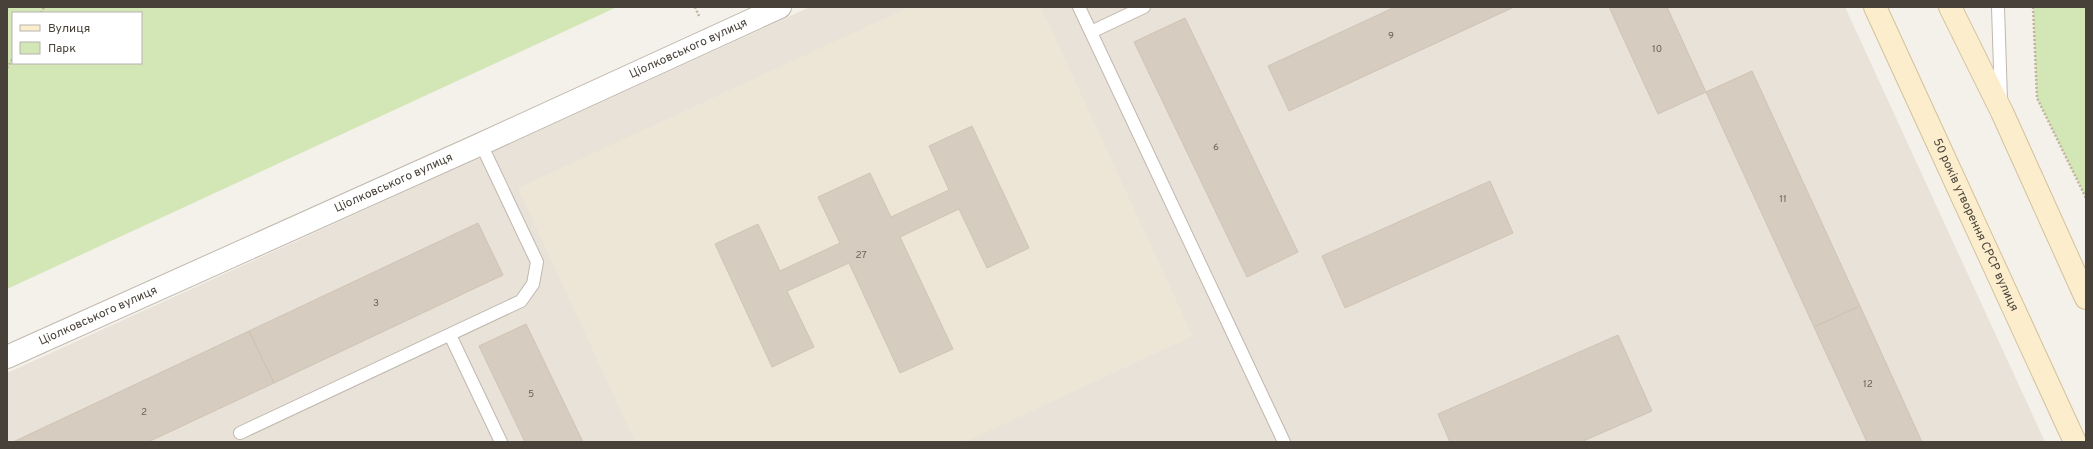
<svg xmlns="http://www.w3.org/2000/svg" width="2093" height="449" viewBox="0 0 2093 449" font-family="Overpass,sans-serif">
<rect width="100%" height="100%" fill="#f4f1ea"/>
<path fill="#e8e2d9" d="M810,7H1845L2045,442H7V373Z"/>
<path fill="#ede5d5" d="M909,7H1041L1193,336L965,442H635L518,188Z"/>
<path fill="#d3e6b6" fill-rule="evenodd" d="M7,7H617L7,289ZM13,13H141V63H13Z
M2033,7H2086V198L2037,98Z"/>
<path fill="#d6ccc0" stroke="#d0c3b4" d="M1395,7H1514L1289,111L1268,66Z
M1609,7H1667L1706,92L1658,114Z
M1185,18L1298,252L1247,277L1134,42Z
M1752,71L1860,306L1814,327L1706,92Z
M972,126L1029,248L987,268L959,209L900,237L953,349L900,373L849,263L787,291L814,347L772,367L715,244L758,224L780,271L840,243L818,197L870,173L891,217L949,190L929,146Z
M1490,181L1513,233L1345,308L1322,256Z
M478,223L503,275L274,383L249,331Z
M1860,306L1922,442H1867L1814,327Z
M526,324L583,442H525L479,346Z
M249,331L274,383L148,442H13Z
M1618,335L1652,411L1581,442H1450L1438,414Z"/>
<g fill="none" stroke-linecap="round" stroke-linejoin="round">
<g stroke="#c0b8ad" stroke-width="14">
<path id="lane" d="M1079,7L1284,442
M1998,7L2001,100
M1091,32L1144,7
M450,335L501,442
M240,433L521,301L533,284L537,262L481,144"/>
</g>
<g stroke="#c0b8ad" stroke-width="24">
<g id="street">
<path id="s1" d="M7,357L481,144L780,7"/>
</g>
</g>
<g stroke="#d2c19c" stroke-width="24">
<g id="secondary">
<path id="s2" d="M1875,7L2075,442"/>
<path d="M1950,7L2002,112L2086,298"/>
</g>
</g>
<path stroke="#c1b39f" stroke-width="2.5" stroke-dasharray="2 2" stroke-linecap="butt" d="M695,7L699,16
M2033,7L2037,98L2086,198
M41,13L44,7
M7,68L13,58"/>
<use href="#lane" stroke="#fff" stroke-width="12"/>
<use href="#street" stroke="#fff" stroke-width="22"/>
<use href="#secondary" stroke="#fceecd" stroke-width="22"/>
</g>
<g text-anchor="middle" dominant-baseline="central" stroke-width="3" stroke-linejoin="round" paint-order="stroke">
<g font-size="10" fill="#6c645b">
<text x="1391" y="36">9</text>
<text x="1657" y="49">10</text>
<text x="1216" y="147">6</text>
<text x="1783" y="199">11</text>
<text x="861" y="255">27</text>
<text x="376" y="303">3</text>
<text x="1868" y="384">12</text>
<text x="531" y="394">5</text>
<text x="144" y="412">2</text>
</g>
<g font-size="12" fill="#484139" stroke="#fff">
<text stroke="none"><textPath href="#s1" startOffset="748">Ціолковського вулиця</textPath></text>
<text stroke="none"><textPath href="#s1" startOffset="424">Ціолковського вулиця</textPath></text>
<text stroke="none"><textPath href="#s2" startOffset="240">50 років утворення СРСР вулиця</textPath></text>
<text stroke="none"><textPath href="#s1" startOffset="100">Ціолковського вулиця</textPath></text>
</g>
</g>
<rect width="2093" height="449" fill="none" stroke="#484139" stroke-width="16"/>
<rect x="12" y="12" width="130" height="52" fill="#ffffff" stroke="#b6b3b0"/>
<rect x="20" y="25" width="20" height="6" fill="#fceecd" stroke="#b6b3b0"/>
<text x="48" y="32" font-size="12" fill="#484139">Вулиця</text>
<rect x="20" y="42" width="20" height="12" fill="#d3e6b6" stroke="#b6b3b0"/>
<text x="48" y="52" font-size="12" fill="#484139">Парк</text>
</svg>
